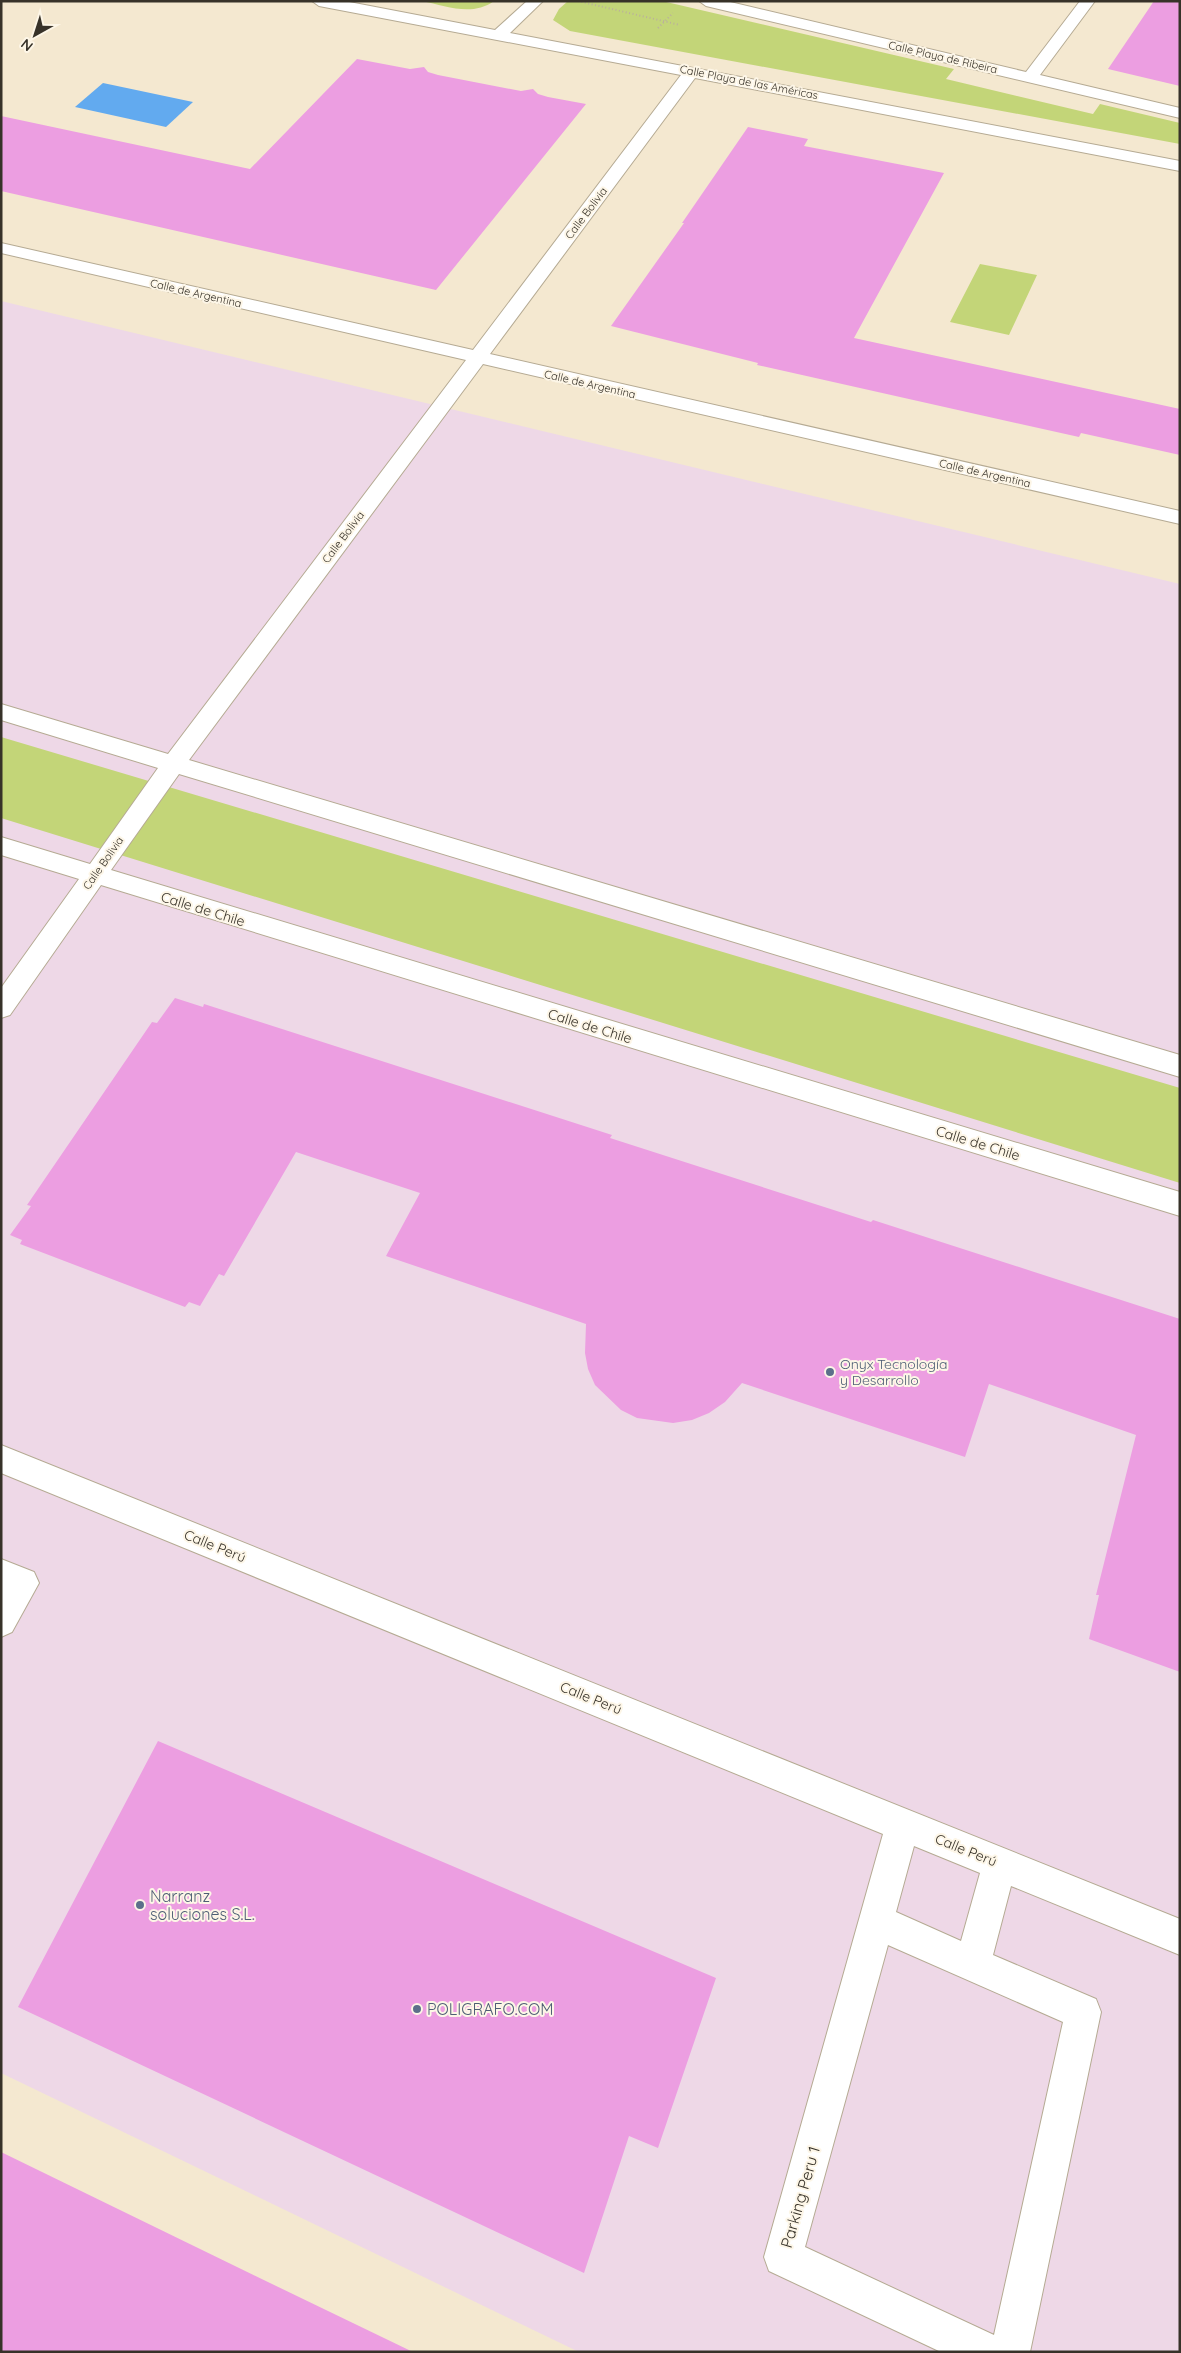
<svg xmlns="http://www.w3.org/2000/svg" width="1181" height="2353" viewBox="0 0 1181 2353" font-family="Quicksand,sans-serif">
<rect width="100%" height="100%" fill="#f4e8d0"/>
<path fill="#eed8e7" d="M1,301L1180,584V2352H579L1,2073Z"/>
<path fill="#c3d578" d="M422,1H494C472,17 446,6 422,1Z
M568,1H662L954,69L946,79L1093,114L1100,104L1180,123V144L570,31L553,20L559,9Z
M980,264L1037,275L1009,335L950,322Z
M1,737L1180,1088V1183L1,818Z"/>
<path fill="#62aaef" d="M103,83L193,102L166,127L75,107Z"/>
<path fill="#ec9ee1" d="M1154,1H1180V86L1108,69Z
M357,59L410,69L424,67L428,72L438,75L521,91L533,89L538,94L548,97L586,104L436,290L1,191V116L250,169Z
M748,127L808,139L804,146L944,173L854,338L1180,409V455L1081,433L1079,437L1061,433L757,365L758,363L611,326L684,223H682Z
M175,998L203,1007L204,1004L612,1135L610,1138L871,1222L873,1220L1180,1319V1672L1089,1639L1099,1595H1096L1136,1435L989,1384L965,1457L742,1383L725,1402L709,1413L692,1420L673,1423L637,1418L621,1410L595,1385L588,1369L585,1353L586,1324L386,1256L420,1193L296,1152L224,1276L219,1274L200,1306L189,1302L185,1307L20,1244L22,1240L10,1235L31,1206L27,1205L152,1022L157,1023Z
M158,1741L716,1978L658,2148L629,2136L584,2273L18,2007Z
M1,2152L270,2283L413,2352H1Z"/>
<g fill="none" stroke-linecap="round" stroke-linejoin="round">
<g stroke="#b5aa93" stroke-width="2">
<path id="minor" d="M312,1H344L495,30L527,1H543L510,33L1180,161V171L695,78L490,354L1180,511V524L483,364L189,760L1180,1055V1077L179,774L111,870L1180,1192V1216L101,885L10,1015L1,1018V988L79,879L1,855V837L90,864L158,768L1,720V704L168,754L466,360L1,253V243L473,350L681,75L319,6Z
M699,1H726L1026,72L1080,1H1095L1040,75L1180,108V118L706,6Z
M1,1445L1180,1919V1955L1011,1886L993,1955L1096,1999L1101,2012L1030,2352H941L769,2271L764,2257L883,1834L1,1473ZM914,1846L980,1873L961,1941L896,1912ZM888,1945L1063,2022L994,2335L805,2247Z
M1,1559L34,1572L39,1583L12,1632L1,1637Z"/>
</g>
<path stroke="#bab09d" stroke-width="2" stroke-dasharray="1 2.5" stroke-linecap="butt" d="M578,1L680,25
M658,28L673,13"/>
<use href="#minor" fill="#fff" fill-rule="evenodd"/>
</g>
<g fill="#5c6f8a" stroke="#fdf6e7" stroke-width="2">
<circle cx="830" cy="1372" r="5"/>
<circle cx="140" cy="1905" r="5"/>
<circle cx="417" cy="2009" r="5"/>
</g>
<g text-anchor="middle" dominant-baseline="central" stroke-width="4" stroke-linejoin="round" paint-order="stroke">
<g font-size="11" fill="#373229" stroke="#fdf6e7">
<text transform="translate(943 57) rotate(13)">Calle Playa de Ribeira</text>
<text transform="translate(749 82) rotate(11)">Calle Playa de las Américas</text>
<text transform="translate(586 213) rotate(-53)">Calle Bolivia</text>
<text transform="translate(196 293) rotate(13)">Calle de Argentina</text>
<text transform="translate(590 384) rotate(13)">Calle de Argentina</text>
<text transform="translate(985 473) rotate(13)">Calle de Argentina</text>
<text transform="translate(343 537) rotate(-53)">Calle Bolivia</text>
<text transform="translate(103 863) rotate(-55)">Calle Bolivia</text>
</g>
<g font-size="14" fill="#373229" stroke="#fdf6e7">
<text transform="translate(203 909) rotate(17)">Calle de Chile</text>
<text transform="translate(590 1026) rotate(17)">Calle de Chile</text>
<text transform="translate(978 1143) rotate(17)">Calle de Chile</text>
<text transform="translate(215 1546) rotate(22)">Calle Perú</text>
<text transform="translate(591 1698) rotate(22)">Calle Perú</text>
<text transform="translate(966 1850) rotate(22)">Calle Perú</text>
</g>
<g font-size="14" fill="#4e5e75" stroke="#fdf6e7" text-anchor="start">
<text x="840" y="1364">Onyx Tecnología<tspan x="840" dy="16">y Desarrollo</tspan></text>
</g>
<g font-size="16" fill="#4e5e75" stroke="#fdf6e7" text-anchor="start">
<text x="150" y="1896">Narranz<tspan x="150" dy="18">soluciones S.L.</tspan></text>
<text x="427" y="2009">POLIGRAFO.COM</text>
</g>
<g font-size="16" fill="#373229" stroke="#fdf6e7">
<text transform="translate(800 2197) rotate(-74)">Parking Peru 1</text>
</g>
</g>
<rect width="1181" height="2353" fill="none" stroke="#373229" stroke-width="5"/>
<g transform="translate(35 35) rotate(219)" stroke="#fdf6e7" stroke-width="4" paint-order="stroke">
<path d="M0-4L9 19L0 12L-9 19Z" fill="#373229"/>
<text y="-8" font-size="14" font-weight="bold" text-anchor="middle" fill="#373229">N</text>
</g>
</svg>
